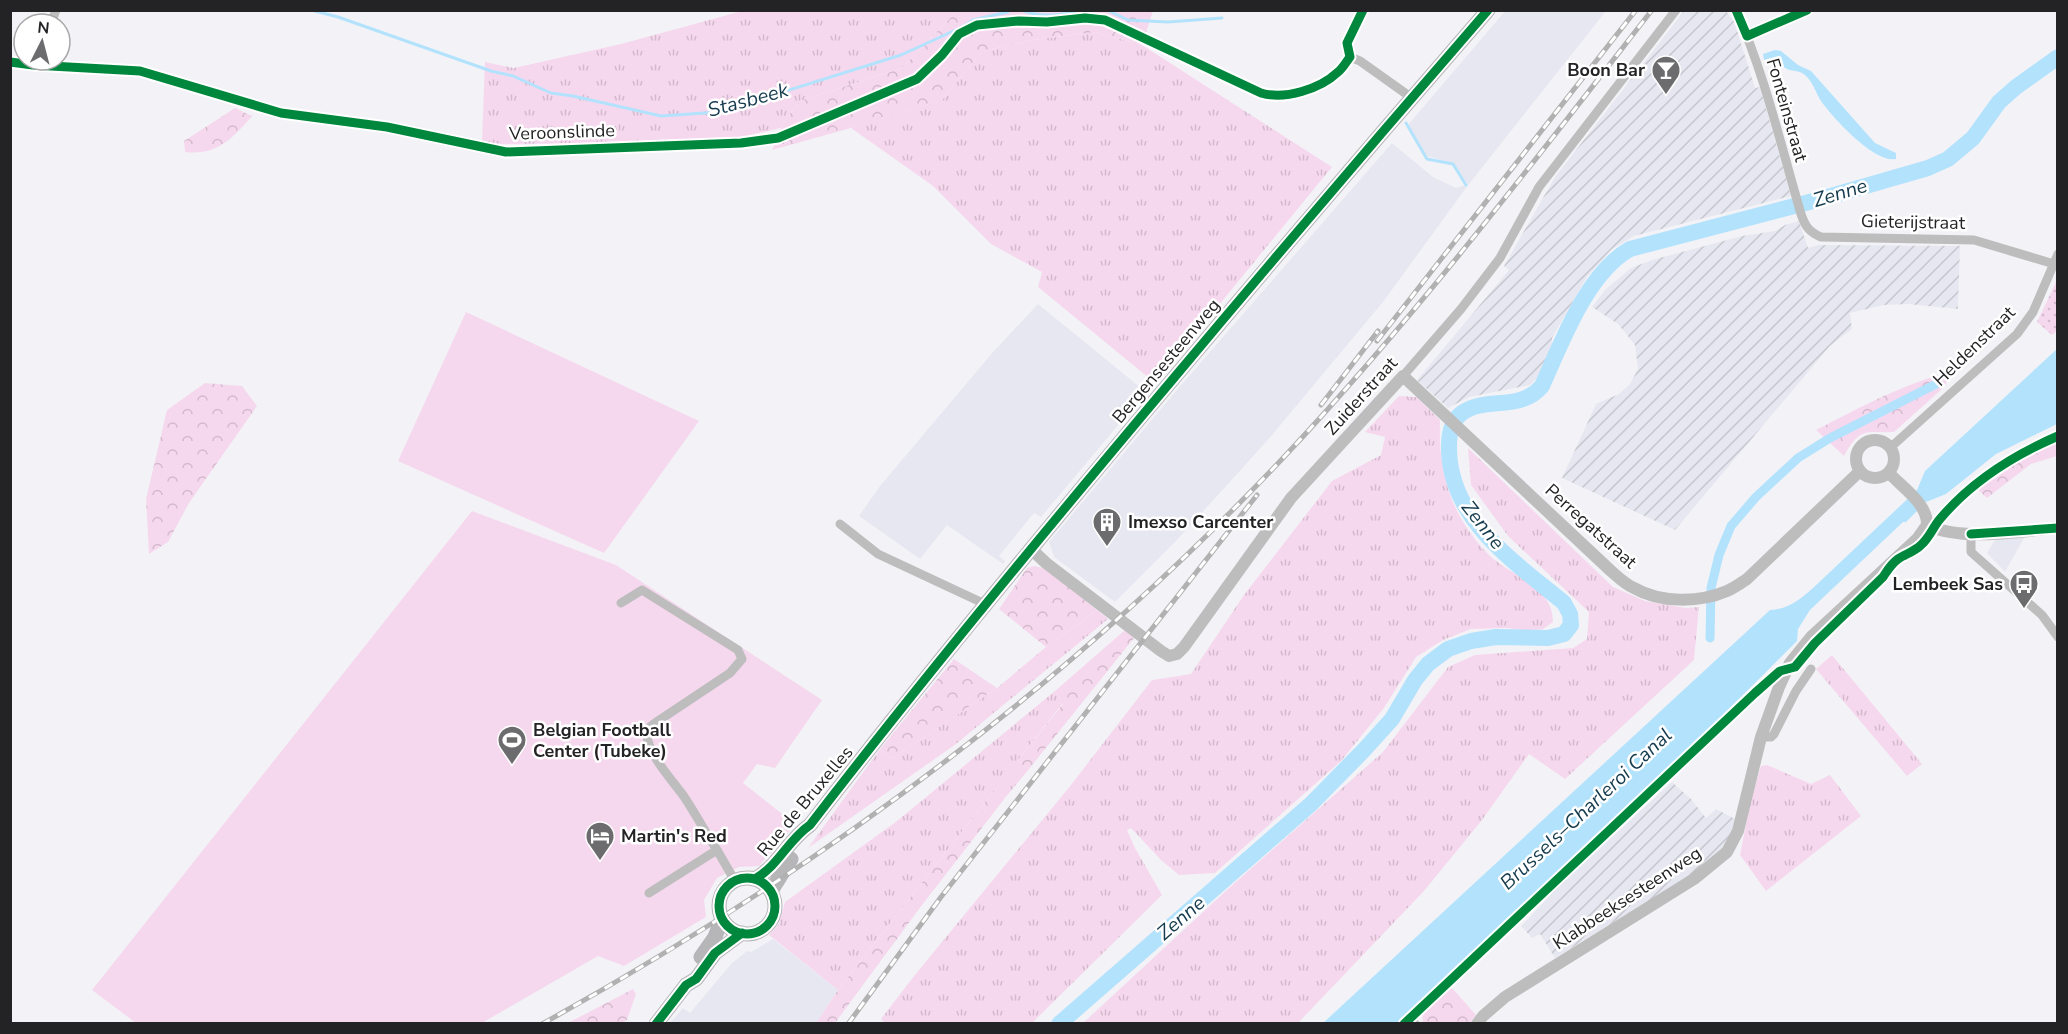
<svg xmlns="http://www.w3.org/2000/svg" width="2068" height="1034" viewBox="0 0 2068 1034" font-family="'Nunito Sans',sans-serif">
<defs>
<pattern id="industrial-furrows" width="10" height="10" patternUnits="userSpaceOnUse" patternTransform="scale(1.5)"><rect width="10" height="10" fill="#e7e7f1"/><path d="M-1 1l2-2M0 10L10 0M9 11l2-2" fill="none" stroke="#c6c6ce"/></pattern>
<pattern id="grass-tufts" width="24" height="20" patternUnits="userSpaceOnUse" patternTransform="scale(1.5)"><rect width="24" height="20" fill="#f6d8ee"/><path d="M3 7l-1-3M5 7V3M7 7l1-3M15 17l-1-3M17 17v-4M19 17l1-3" fill="none" stroke="#d3b9cc"/></pattern>
<pattern id="forest-crowns" width="20" height="18" patternUnits="userSpaceOnUse" patternTransform="scale(1.5)"><rect width="20" height="18" fill="#f6d8ee"/><path d="M2 6a3 3 0 1 1 6 0M12 15a3 3 0 1 1 6 0" fill="none" stroke="#d3b9cc"/></pattern>
<pattern id="park-dots" width="8" height="8" patternUnits="userSpaceOnUse" patternTransform="scale(1.5)"><rect width="8" height="8" fill="#f6d8ee"/><path d="M2 2h.1M6 6h.1" fill="none" stroke="#d3b9cc" stroke-width="1.8" stroke-linecap="round"/></pattern>
</defs>
<rect width="100%" height="100%" fill="#f3f3f7"/>
<path fill="#e7e7f1" d="M1506,10L1606,11L1469,184L1383,302L1267,441L1177,540L1115,602L1054,557L1049,542L1176,391L1392,143L1433,177L1456,188L1468,184L1452,163L1427,156L1408,125Z
M1038,304L1146,392L1041,517L1034,513L999,556L1005,561L1003,564L947,525L920,559L859,516L880,486L993,352Z
M1996,538H2024L2005,572L1987,553Z
M773,939L838,990L816,1023H670L683,1008L690,1013L731,964L747,951L751,952Z"/>
<path fill="url(#industrial-furrows)" d="M1684,11H1726L1734,21L1755,88L1760,87L1791,196L1634,236L1612,249L1587,277L1552,338V345L1538,377L1530,385L1469,397L1448,408L1417,380L1509,270L1504,266L1555,177Z
M1799,221L1808,248L1818,245L1960,246L1958,309L1908,304L1884,305L1850,313L1852,329L1830,346L1675,530L1562,478L1596,404L1619,394L1630,384L1638,369L1635,345L1618,324L1592,307L1605,290L1631,268L1652,260L1742,236L1775,231L1785,225Z
M1672,782L1691,799L1706,818L1716,809L1737,820L1725,847L1709,864L1555,958L1540,934L1532,938L1521,926L1572,873Z"/>
<path fill="url(#grass-tufts)" d="M742,11H957L902,68L800,101L784,121L781,128L741,137L590,143L500,144L482,141L485,62L514,68L621,44Z
M1095,32L1142,45L1332,167L1155,383L1038,287L1042,272L991,244L933,186L851,128L942,100L982,51L1033,40Z
M1399,396L1416,397L1440,420C1438,472 1450,513 1486,552C1508,576 1553,584 1553,622L1543,629L1530,631L1506,628L1471,629L1443,640L1416,657L1384,708L1341,761L1215,873L1179,875L1161,860L1131,828L1127,830L1135,848L1162,895L1032,1023L886,1024L881,1019L914,976L1071,785L1152,680L1191,674L1244,595L1332,481L1381,455L1385,437L1365,432Z
M1468,448L1613,587L1645,601L1686,608L1699,607L1694,660L1565,779L1529,754L1482,820L1424,891L1298,1023H1083L1229,888L1383,752L1448,667L1475,655L1573,648L1587,639L1589,612L1508,536L1471,485Z
M1097,610L1108,619L956,744L808,848L880,749L891,759L997,688L1046,647Z
M1832,655L1922,764L1907,776L1816,669Z
M1055,691L1063,703L1017,761L1029,769L1005,798L995,789L838,990L769,935L779,924L785,902L897,821Z
M1767,765L1811,784L1830,775L1861,816L1766,891L1740,855L1751,799L1761,766Z"/>
<path fill="url(#forest-crowns)" d="M957,11H1153L1142,45L1095,32L1033,40L982,51L942,100L869,123L772,150L784,121L800,101L902,68Z
M235,108L252,116C233,138 217,156 185,152L184,141Z
M1955,371L1942,389L1894,432C1865,433 1860,427 1844,456L1816,430C1861,407 1906,382 1955,371Z
M205,383L242,386L257,406L189,503L168,542L149,554L146,499L167,410Z
M2057,441V456L2031,464L1987,498L1976,488L2045,444Z
M1035,566L1046,569L1097,610L1046,647L999,609L1027,568Z
M1125,630L1134,638L1029,769L1017,761L1063,704L1055,691Z
M954,659L997,688L891,759L880,749Z
M995,789L1005,798L919,909L835,1023H816L838,990Z
M1447,988L1453,989L1476,1015L1470,1023H1423L1422,1011Z
M633,989L636,994L627,1020L621,1023H568Z"/>
<path fill="url(#park-dots)" d="M2057,280V331L2052,335L2037,322Z"/>
<path fill="#f6d8ee" d="M466,312L699,421L604,553L398,461Z
M472,511L616,565L822,700L775,768L757,764L743,783L795,824L759,866L739,867L717,878L704,900L706,917L624,966L598,956L482,1023H136L92,990Z"/>
<path fill="#b3e2fd" d="M1775,50L1781,51L1798,65L1811,71L1875,143L1896,153V159C1875,164 1832,117 1821,101C1816,93 1813,83 1807,77C1797,66 1787,77 1777,58L1764,60L1763,54Z
M2057,349V424L1996,454L1946,494L1926,502L1906,522H1903L1810,610L1798,629L1797,641L1674,764L1399,1023L1322,1024L1770,610C1789,609 1799,600 1813,588L1917,490L1925,471Z"/>
<g fill="none" stroke-linecap="round" stroke-linejoin="round">
<path stroke="#b3e2fd" stroke-width="3" d="M311,10L338,17L491,71L513,76L551,93L573,96L661,116L719,112L901,55L960,28L973,20L1008,12
M1107,10L1128,20L1168,22L1222,18
M1024,11C1039,17 1063,16 1079,10
M1406,123L1427,159L1453,164L1466,185"/>
<path stroke="#b3e2fd" stroke-width="9" d="M1710,638L1711,588L1719,555L1731,526L1756,497L1798,458L1830,438L1938,383"/>
<path stroke="#b3e2fd" stroke-width="16" d="M1059,1024L1311,804L1364,750L1392,719L1415,680L1428,664L1448,649L1471,641L1496,637L1548,638L1564,634L1571,625L1570,614L1564,603C1515,562 1448,519 1449,446C1449,434 1451,421 1462,413C1485,396 1521,412 1542,386C1562,342 1587,273 1630,249L1817,200L1928,168L1948,159L1973,138L1999,102L2016,87L2058,57"/>
<path stroke="#bdbdbd" stroke-width="9" d="M1736,10C1765,75 1781,146 1801,214C1805,226 1809,232 1821,237L1974,240L2054,264
M51,24L56,10
M1747,36L1807,10
M1350,57L1360,61L1412,98
M1350,57L1347,43L1363,10
M10,62L33,65L140,71L281,113L387,127L506,152L741,143L778,138L917,79L942,55L959,34L977,25L1019,21L1047,22L1085,18L1105,20L1261,93C1285,100 1320,89 1338,72C1343,68 1346,62 1350,57
M1403,376L1461,309L1500,258L1539,187L1676,10
M1891,447L2017,334L2033,312L2058,254
M840,524L878,554L985,604
M1971,534V552L2042,615L2058,637
M621,603L642,590L738,650L742,659L730,673L655,723C651,726 647,728 647,734C647,754 674,782 685,798C696,815 706,833 717,850
M1761,737H1771L1774,734L1796,691L1811,669
M649,893L717,850L735,881
M1411,1018L1415,1024"/>
<path stroke="#bdbdbd" stroke-width="12" d="M1856 459a19 19 0 1 1 38 0a19 19 0 1 1-38 0Z
M1889,473C1902,487 1928,504 1927,525
M1927,525C1963,542 2019,531 2058,528
M1030,548L1046,563L1161,651L1169,656L1177,654L1184,647L1291,498L1403,376L1611,571C1618,577 1625,584 1634,588C1660,603 1699,603 1727,591C1734,588 1741,583 1747,579L1860,471
M1477,1024L1483,1016L1505,997L1694,879L1727,852L1738,831L1761,737L1779,687L1790,663L1811,637L1917,539L1927,525"/>
<path stroke="#b6b5b7" stroke-width="15" d="M719 906a28 28 0 1 1 56 0a28 28 0 1 1-56 0Z
M755,879C778,866 788,840 810,825C927,673 1049,526 1173,379C1277,255 1382,132 1488,10
M771,891L791,859
M701,957L715,937L722,918
M656,1024L686,985L696,979L715,953L742,933"/>
<g stroke="#b1b1b2" stroke-width="5">
<path id="rail" d="M1377,341L1636,10
M1321,405L1378,331
M542,1024C816,872 1069,685 1284,457C1416,316 1533,163 1652,10
M848,1024L941,897L1257,495"/>
</g>
<use href="#rail" stroke="#fff" stroke-width="3" stroke-dasharray="9" stroke-linecap="butt"/>
<g stroke="#fff" stroke-width="13">
<path id="cycleway" d="M1736,10L1747,36L1807,10
M10,62L33,65L140,71L281,113L387,127L506,152L741,143L778,138L917,79L942,55L959,34L977,25L1019,21L1047,22L1085,18L1105,20L1261,93C1285,100 1320,89 1338,72C1343,68 1346,62 1350,57L1347,43L1363,10
M1971,534L2058,528
M719 906a28 28 0 1 1 56 0a28 28 0 1 1-56 0Z
M755,879C778,866 788,840 810,825C927,673 1049,526 1173,379C1277,255 1382,132 1488,10
M656,1024L686,985L696,979L715,953L742,933
M1404,1024L1755,693L1780,671L1795,667L1815,643L1883,577C1887,571 1891,564 1898,559C1905,554 1914,552 1921,545C1930,537 1933,527 1940,519C1971,482 2014,455 2058,436"/>
</g>
<use href="#cycleway" stroke="#00873e" stroke-width="9"/>
</g>
<defs>
<g id="bar-pin" transform="scale(1.5)"><path d="M0 17L-7.5 6A9.5 9.5 0 1 1 7.5 6Z" fill="#6c6c6e" stroke="#fff"/><path d="M-6-5H6L.8 .8V4.5H3.5V6h-7V4.5H-.8V.8Z" fill="#fff"/></g>
<g id="building-pin" transform="scale(1.5)"><path d="M0 17L-7.5 6A9.5 9.5 0 1 1 7.5 6Z" fill="#6c6c6e" stroke="#fff"/><path d="M-4-6H4V6H1V3H-1V6H-4ZM-2.5-4.3h1.7v1.8h-1.7ZM.8-4.3h1.7v1.8H.8ZM-2.5-1h1.7V.8h-1.7ZM.8-1h1.7V.8H.8Z" fill="#fff"/></g>
<g id="bus-pin" transform="scale(1.5)"><path d="M0 17L-7.5 6A9.5 9.5 0 1 1 7.5 6Z" fill="#6c6c6e" stroke="#fff"/><path d="M-5-6H5V4H4V6H2V4H-2V6H-4V4H-5ZM-3.5-4V0h7V-4ZM-3.5 1.2v1.5H-2V1.2ZM2 1.2v1.5H3.5V1.2Z" fill="#fff"/></g>
<g id="stadium-pin" transform="scale(1.5)"><path d="M0 17L-7.5 6A9.5 9.5 0 1 1 7.5 6Z" fill="#6c6c6e" stroke="#fff"/><path d="M0-5a6.5 5 0 1 0 0 10a6.5 5 0 1 0 0-10ZM-3.5-1.8h7v3.6h-7Z" fill="#fff"/></g>
<g id="hotel-pin" transform="scale(1.5)"><path d="M0 17L-7.5 6A9.5 9.5 0 1 1 7.5 6Z" fill="#6c6c6e" stroke="#fff"/><path d="M-6-4.5h1.5V1H6V5H4.5V3h-9V5H-6ZM-4 0a1.8 1.8 0 1 1 3.6 0ZM.5 0V-2.5h3Q6-2.5 6 0Z" fill="#fff"/></g>
</defs>
<g fill-rule="evenodd">
<use href="#bar-pin" x="1666" y="70"/>
<use href="#building-pin" x="1107" y="522"/>
<use href="#bus-pin" x="2024" y="584"/>
<use href="#stadium-pin" x="512" y="740"/>
<use href="#hotel-pin" x="600" y="836"/>
</g>
<g text-anchor="middle" dominant-baseline="central" stroke-width="5" stroke-linejoin="round" paint-order="stroke">
<g font-size="18" font-weight="bold" fill="#232325" stroke="#fff" text-anchor="start">
<text x="1645" y="70" text-anchor="end">Boon Bar</text>
<text x="1128" y="522">Imexso Carcenter</text>
<text x="2003" y="584" text-anchor="end">Lembeek Sas</text>
<text x="533" y="730">Belgian Football<tspan x="533" dy="21">Center (Tubeke)</tspan></text>
<text x="621" y="836">Martin's Red</text>
</g>
<g font-size="18" fill="#232325" stroke="#fff">
<text transform="translate(1787 110) rotate(74)">Fonteinstraat</text>
<text transform="translate(562 132) rotate(-2)">Veroonslinde</text>
<text transform="translate(1913 222) rotate(1)">Gieterijstraat</text>
<text transform="translate(1974 346) rotate(-44)">Heldenstraat</text>
<text transform="translate(1166 361) rotate(-50)">Bergensesteenweg</text>
<text transform="translate(1361 396) rotate(-48)">Zuiderstraat</text>
<text transform="translate(1591 526) rotate(42)">Perregatstraat</text>
<text transform="translate(805 801) rotate(-50)">Rue de Bruxelles</text>
<text transform="translate(1627 898) rotate(-33)">Klabbeeksesteenweg</text>
</g>
<g font-size="20" font-style="italic" fill="#153b4e" stroke="#fff">
<text transform="translate(748 100) rotate(-15)">Stasbeek</text>
<text transform="translate(1840 193) rotate(-17)">Zenne</text>
<text transform="translate(1483 525) rotate(52)">Zenne</text>
<text transform="translate(1586 809) rotate(-43)">Brussels–Charleroi Canal</text>
<text transform="translate(1181 918) rotate(-41)">Zenne</text>
</g>
</g>
<rect width="2068" height="1034" fill="none" stroke="#232325" stroke-width="24"/>
<g transform="translate(42 42) rotate(6)"><circle r="28" fill="#ffffff" stroke="#a7a7a8" stroke-width="1.5"/>
<path d="M0-4.5L10 22L0 15L-10 22Z" fill="#6c6c6e"/>
<text y="-9" font-size="16" font-weight="bold" text-anchor="middle" fill="#232325">N</text>
</g>
</svg>
